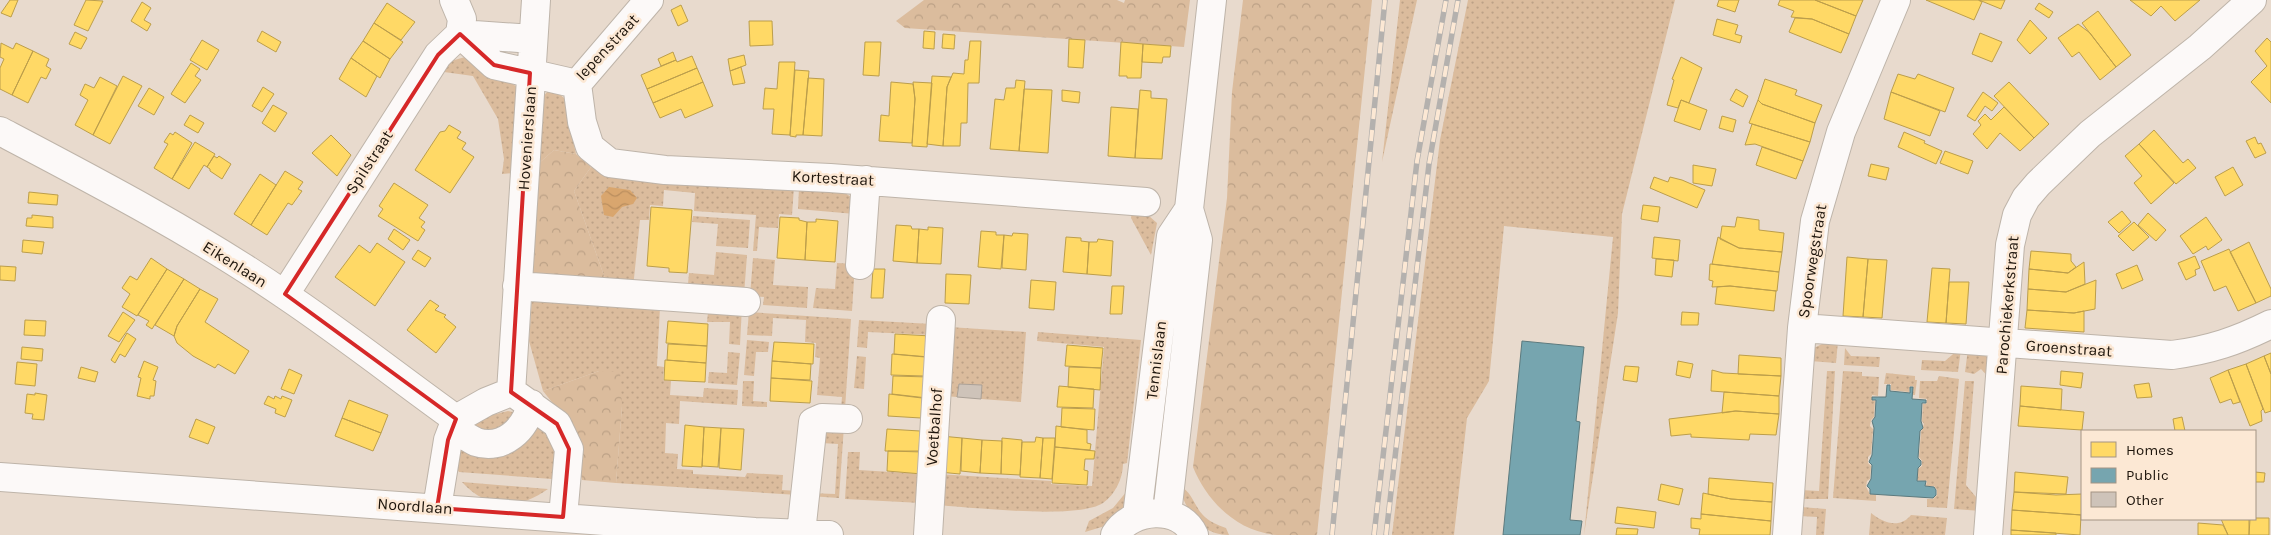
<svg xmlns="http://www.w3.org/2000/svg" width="2271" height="535" viewBox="0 0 2271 535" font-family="Karla,sans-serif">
<defs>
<pattern id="grass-dots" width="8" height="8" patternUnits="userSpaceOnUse" patternTransform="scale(1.25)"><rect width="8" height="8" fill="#dbbc9d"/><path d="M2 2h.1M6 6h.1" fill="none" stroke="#bca186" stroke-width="1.8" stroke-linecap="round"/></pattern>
<pattern id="forest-crowns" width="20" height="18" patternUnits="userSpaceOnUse" patternTransform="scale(1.25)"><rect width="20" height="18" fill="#dbbc9d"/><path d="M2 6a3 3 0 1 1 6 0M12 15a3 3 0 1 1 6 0" fill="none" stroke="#bca186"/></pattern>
<pattern id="water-waves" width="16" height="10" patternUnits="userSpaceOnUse" patternTransform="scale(1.25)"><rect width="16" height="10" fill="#d9a66e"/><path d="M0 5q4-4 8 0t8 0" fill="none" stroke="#ba8e5e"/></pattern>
</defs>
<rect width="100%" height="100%" fill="#e8dacd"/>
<path fill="url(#grass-dots)" d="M1400,0H1417L1382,162Z
M1468,0H1675L1622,214L1618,313L1584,535L1613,237L1504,226L1489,381L1467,418L1454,535H1392L1440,140Z
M465,57L506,78L519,89L514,173L502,174L504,159L498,119L473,76L444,72L451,61Z
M548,91L557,92L564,98L576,154L554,150L538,164L542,98Z
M591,167L607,176L794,187L792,215L779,214L778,228L759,227L757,251H753L756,215L694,211L695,193L664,190L663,206L650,205L649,220H640L633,288L608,287L574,191Z
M799,188L845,193L851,197L855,214L798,209Z
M1132,211L1149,216L1157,223L1151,255L1131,218Z
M693,216L750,220L748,248L716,246L718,224L692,222Z
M716,252L747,255L744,295L711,294L712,286L688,284L689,273L714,275Z
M753,258L775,260L773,285L808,287L807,308L763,305L764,297L750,296Z
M837,263L855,264L852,311L813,308L816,288L835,289Z
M532,298L660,307L657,366L664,367L663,380L671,381L670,395L703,397L704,388L738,390L737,405L680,401L679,424L666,423L665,453L678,454L677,469L693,470V474L745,477L747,473L783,475L782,490L798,491V495L616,483L622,406L599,371L543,391L529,341Z
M709,303L742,306L740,345L729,344L730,322H707Z
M749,312L851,319L845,409L841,408L842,397L817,395L820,358L815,357L816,343L805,342L806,320L773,318L772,336L747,335Z
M859,320L932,324V335L868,332L867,348L857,347Z
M949,327L1026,332L1021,402L981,399V385L959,384L957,397L944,396Z
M1038,332L1141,340L1127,463L1123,464C1123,478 1115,495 1103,503C1077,520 971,507 936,505L938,474L1051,481V484L1092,486L1104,347L1037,341Z
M747,340L769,342L768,352H756L754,376L744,375Z
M1828,341H1838L1836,363L1810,361L1814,348Z
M1845,348L1851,356L1880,357L1879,367L1844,365Z
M1959,349H1961L1958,372L1921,370L1922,360L1945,361Z
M1968,349C1991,354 1991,359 1992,381L1981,369L1974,374L1965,372Z
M728,352L740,353L737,385L708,383L709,372L727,373Z
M857,356L866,357L864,389L854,388Z
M1827,371H1835L1828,499H1800L1801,490L1819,491Z
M1843,371L1862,372V376L1879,377L1878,396L1872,395V400L1875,401L1874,417L1871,420L1870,426L1873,429L1871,454L1868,457V463L1871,466L1870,479L1867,481L1866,487L1870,494L1876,495V501L1833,498Z
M1886,373L1915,376V380H1917L1915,395H1913V386H1910L1909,392L1891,390V384H1884Z
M1939,376L1959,379L1947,508L1927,507V499H1933L1937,495V490L1934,486H1926L1927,481L1917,480L1918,469L1922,466V461L1919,457L1921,432L1924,424L1922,421L1923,404H1926L1927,399L1919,398L1920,381H1937Z
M743,381H754L753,401L767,402V407L742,406Z
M1965,381H1974L1966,485L1981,503V511L1954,509Z
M508,411L522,414L504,434L467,430L488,416Z
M535,422C547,430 562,452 558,468C557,472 554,476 552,479L459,472L457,469L461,444Z
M844,426L839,498L809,496L810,493L835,494L838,444L821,443L826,432Z
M848,452H860L859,470L923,474L921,503L845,499Z
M462,482L548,489C519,510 487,510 462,482Z
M1179,486C1191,490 1194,505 1202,514C1208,521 1217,525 1226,528L1229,535C1200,535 1186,511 1179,486Z
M1127,491L1126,507L1105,526L1085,532L1089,521L1113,508Z
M1801,507L1826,509L1824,535H1816L1817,517L1800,516Z
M1871,513C1883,523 1900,529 1911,515L1947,518L1945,535H1869Z"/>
<path fill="url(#forest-crowns)" d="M924,0H1117L1124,3L1125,0H1190L1184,47L905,28L896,21Z
M1243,0H1372L1317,535C1304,535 1290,535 1277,535C1238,532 1207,502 1193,467L1227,198L1232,92Z
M554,150L576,154L591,167L574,191L608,287L533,277L530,268L538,164Z
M599,371L620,372L622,406L616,483L582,480L567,421L543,391Z"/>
<path fill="url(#water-waves)" d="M609,187L630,190L637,198L633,204L622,207L613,217L604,215L601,196Z"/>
<path fill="#ffd966" stroke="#bc9e4b" d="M10,0H18L11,17L1,13Z
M86,0L103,1L88,31L74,25Z
M1719,0H1739L1735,12L1717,6Z
M1780,0H1815L1856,16L1849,34L1812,19L1791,17L1794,11L1778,5Z
M1815,0H1863L1856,16Z
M1926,0H1978L1982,2L1974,20Z
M1979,0H2005L2001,9Z
M2130,0H2200L2175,21L2161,6L2151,16Z
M142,2L151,8L144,20L151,24L147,31L131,21Z
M387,3L415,22L401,40L374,23Z
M2039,3L2053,12L2049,18L2035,9Z
M681,5L688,21L678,26L671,10Z
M2098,11L2131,55L2116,67L2082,23Z
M1795,18L1812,19L1849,34L1841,53L1789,32Z
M1717,19L1738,25L1735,34L1742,36L1740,43L1713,35Z
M2030,20L2047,38L2030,54L2017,40Z
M749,21H772L773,45L750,46Z
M374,23L403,42L390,59L363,41Z
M2078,24L2090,33L2116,67L2100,80L2079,52L2072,57L2058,38Z
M262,31L281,42L276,52L257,41Z
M924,31L935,32L934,49L923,48Z
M75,32L87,38L81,49L69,44Z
M1980,33L2002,42L1992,62L1972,54Z
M943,34L955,35L954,49L942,48Z
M2267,38L2271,42V103L2251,82L2267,66L2255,51Z
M1069,39L1085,40L1083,68L1068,67Z
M202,40L219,50L207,70L190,60Z
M363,41L390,59L380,78L351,58Z
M970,41H981L979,83H968L967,123H961L960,146H943L947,87L953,73L964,74L965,60H968Z
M865,42H881L879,76L863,75Z
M1121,42L1143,44L1141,78H1127V76H1119Z
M1,43L13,49L16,43L33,51L12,95L0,89V68L4,59L0,57Z
M1143,44L1171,46L1170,57H1163L1162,63L1142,62Z
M33,51L49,59L46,66L51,69L46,79L41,77L28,103L12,95Z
M673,52L676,60L661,66L658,59Z
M744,55L746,65L730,71L728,59Z
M692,56L697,68L647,89L641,75L676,60L677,62Z
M1681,57L1702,68L1689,103L1681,100L1678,108L1667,105L1674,80L1672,79Z
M351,58L377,76L366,97L339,79Z
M779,62H795L790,135L772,134L774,109H763L765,88L777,89Z
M191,63L200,69L195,76L201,80L185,103L171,94Z
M741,67L745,83L733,85L730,71Z
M697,68L703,82L653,103L647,89Z
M795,70L809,71L803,135H796V137L790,136Z
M1898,74L1915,79L1918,74L1954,88L1945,112L1891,92Z
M123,76L142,86L110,144L93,135Z
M932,76L951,77L947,87L943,146L927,144Z
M100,77L117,86L93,135L75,125L88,100L80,95L85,84L94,88Z
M808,78L824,79L822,136L803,135Z
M1765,79L1797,90L1795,95L1822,105L1815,123L1762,104L1758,100Z
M1016,80L1025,81L1019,151L990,149L995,99L1004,100L1006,88H1015Z
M703,82L713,106L685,118L681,109L660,118L653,103Z
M891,82L913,84L915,99L912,143L879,141L881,115L889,116Z
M913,82L932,83L927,147L912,146L915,99Z
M2009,82L2049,124L2034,138L1994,96Z
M263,87L274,94L262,112L252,106Z
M149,88L164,97L154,115L138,106Z
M1024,89L1052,90L1048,153L1019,151Z
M1736,89L1748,96L1743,107L1730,100Z
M1062,90L1080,92L1079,103L1062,101Z
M1140,90L1151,91V98L1167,99L1162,159L1135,158Z
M1891,92L1940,111L1930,136L1884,119Z
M1983,92L1998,103L1992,111L1985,106L1975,121L1967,116Z
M1681,100L1707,110L1700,130L1674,121Z
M1758,100L1762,104L1815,123L1810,142L1749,123Z
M273,105L287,113L275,132L262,123Z
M1111,107L1138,109L1135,158L1108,156Z
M2004,107L2034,138L2020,151L2000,133L1987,149L1973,134L1981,125L1978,121L1985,114L1991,120Z
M190,115L204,123L198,133L184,125Z
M1722,116L1736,120L1733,132L1719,128Z
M1752,124L1810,142L1803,161L1755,144L1745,145Z
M449,125L461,132L457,138L466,143L462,149L474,157L450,193L415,170L440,132L445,131Z
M2154,130L2183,163L2188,159L2196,168L2176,184L2139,144Z
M175,132L192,143L172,179L154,168L168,144L164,142L170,133L173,135Z
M1904,132L1925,141L1924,143L1942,151L1936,164L1898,147Z
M331,135L351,155L337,176L312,153Z
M2255,137L2258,144L2261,143L2266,153L2255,158L2246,141Z
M195,142L215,154L207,167L204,165L189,189L172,179Z
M2139,144L2174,183L2151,204L2134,183L2142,176L2125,156Z
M1762,147L1803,161L1796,179L1756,165Z
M1945,151L1973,161L1968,174L1940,163Z
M214,156L217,158L219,156L231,164L222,179L210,171V169L207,167Z
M1871,164L1889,168L1886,180L1868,176Z
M1693,165L1716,169L1712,186L1693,183Z
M2233,167L2243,185L2225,196L2215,177Z
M285,171L303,182L298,189L302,191L292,205L288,203L267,235L251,225Z
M260,174L276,185L251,225L234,214Z
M1654,177L1668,182L1670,177L1682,180L1705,190L1697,208L1650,188Z
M394,183L428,205L419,218L425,222L421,227L425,230L418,241L378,216L383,209L379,206Z
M29,192L58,195L57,205L28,203Z
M1643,205L1660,207L1658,222L1641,219Z
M651,207L692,210L687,273L669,272V268L647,266Z
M2122,211L2131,222L2119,233L2108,222Z
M2148,213L2166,230L2156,241L2138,225Z
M32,215L53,217V228L26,226L27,218H32Z
M780,217L799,218V220L807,222L805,260L777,258Z
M1737,217L1759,220V230L1784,233L1782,252L1739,248L1720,239L1722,226L1735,227Z
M2206,217L2222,240L2208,250L2206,246L2193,254L2180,236Z
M816,219L838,221L835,262L805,260L807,222H816Z
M2134,222L2149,237L2133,251L2118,236Z
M896,225L911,226L912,229H919L917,263L893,261Z
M928,227L943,228L941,264L917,263L919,229L928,230Z
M394,229L410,240L403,250L388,239Z
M981,231L996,232V235H1004L1001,269L978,267Z
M1013,233L1028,234L1026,270L1002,268L1004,235L1012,236Z
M1066,237L1081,238V241L1089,242L1087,274L1063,272Z
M1654,237L1680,240L1678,261L1652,258Z
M1718,237L1739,248L1782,252L1779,272L1712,264Z
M1098,239L1113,241L1111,276L1087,274L1089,242H1097Z
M23,240L44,242L42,254L22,252Z
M2249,242L2271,289V296L2256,303L2230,252Z
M377,243L405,262L375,306L335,277L359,245L370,253Z
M2229,249L2256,303L2238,311L2226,286L2214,291L2201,261Z
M418,250L431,258L425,267L412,259Z
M2031,251L2071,254V261L2076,267L2068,273L2029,269Z
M2195,256L2200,268L2195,270L2196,275L2186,280L2178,263Z
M1847,257L1868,259L1863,317L1843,316Z
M151,258L167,269L137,316L122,307L130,294L122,288L130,276L137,280Z
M1656,259L1674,260L1672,277L1655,275Z
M1868,259L1887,260L1882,318L1863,317Z
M2084,262L2085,284L2066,292L2028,289L2029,269L2068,273Z
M1710,264L1779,272L1777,291L1730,286L1712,287L1713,281L1709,280Z
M2137,265L2143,280L2122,289L2116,274Z
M0,266L16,267L15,281L0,280Z
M1932,268L1950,269L1946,323L1927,322Z
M167,269L184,279L152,329L146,325L149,321L138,315Z
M873,269H885L883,298H871Z
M946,274L971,275L969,304L945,303Z
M184,279L200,289L177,326L174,336L155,325Z
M1031,280L1056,282L1054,310L1029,308Z
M2096,280L2095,309L2074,313L2027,310L2028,289L2066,292Z
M1949,282H1969L1966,324L1946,323Z
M1112,286H1124L1122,314H1110Z
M1730,286L1776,291L1774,311L1715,304L1717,287Z
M200,289L218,299L205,322L249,351L235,374L218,364L215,368L193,356L177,343L174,336L177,326Z
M430,300L439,306L435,310L446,315L444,317L456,327L436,353L407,330Z
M2027,310L2074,313L2084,311V332L2025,328Z
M123,312L135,320L119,342L108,336Z
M1682,312L1699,313L1698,325H1681Z
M25,320L46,321L45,336L24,335Z
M668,321L708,324L707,346L666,343Z
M127,333L136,339L125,357L120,354L115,363L111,360Z
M895,334L931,336L929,357L894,354Z
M774,342L814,344L813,364L772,361Z
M668,344L707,346L706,363L667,360Z
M1067,345L1103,348L1101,368L1065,366Z
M22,347L43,349L42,361L21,359Z
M2271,353V374L2264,356Z
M892,354L925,357L924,376L891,375Z
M1739,355L1781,358V376L1738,374Z
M2264,356L2271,374V411L2265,413L2246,364Z
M665,360L706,363L705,382L664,380Z
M144,361L158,367L153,380L156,381L154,396H150V399L137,396L141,378L138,377Z
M772,361L811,364L810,380L771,378Z
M1678,361L1693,364L1690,378L1676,375Z
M17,362L37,364L35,386L15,384Z
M2246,364L2263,409L2261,411L2262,421L2250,426L2228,370Z
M1625,366L1639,367L1637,382L1623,380Z
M81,367L98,372L95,382L78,378Z
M1069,367L1101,368L1100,390L1068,387Z
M289,369L302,375L294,394L281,389Z
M1712,370L1723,373L1781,376L1779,396L1711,391Z
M2228,370L2240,402L2233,404L2231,399L2220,403L2210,378Z
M2061,371L2083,373L2081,388L2060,385Z
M893,376L929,377L927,398L892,394Z
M771,378L812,381L810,403L770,401Z
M2149,383L2152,397L2137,398L2134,385Z
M1059,386L1094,389L1093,408L1057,407Z
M2021,386L2062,389L2061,410L2020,406Z
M1724,392L1779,396V414L1736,411L1722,413Z
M35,393L47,395L44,420L32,419L33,414L25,413L27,394L35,395Z
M889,394L922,398L921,418L888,416Z
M268,396L274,399L275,396L281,399L282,396L292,400L285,417L275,413L276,409L264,404Z
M349,400L388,415L381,433L342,418Z
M2020,406L2084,412L2082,430L2018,426Z
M1062,408L1095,409L1094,430L1061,427Z
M1735,411L1779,414L1776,435L1750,434L1749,440L1691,437V434L1671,436L1669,419Z
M2182,417L2185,431H2175L2173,419Z
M342,418L381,433L373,451L335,436Z
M196,419L215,427L208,444L189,437Z
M685,425L704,427L702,467L682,466Z
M1056,426L1087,430V443L1091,444L1090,450L1055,447Z
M704,427L721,428L718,467L702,466Z
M721,428L744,429L741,470L719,468Z
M887,429L920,431L919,451H885Z
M941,436L962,438L960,474L939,472Z
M1036,437L1043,438L1040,478L1020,477L1022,442H1035Z
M962,438L982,440L980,473L961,471Z
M1002,438L1022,440L1020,475L1001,474Z
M1043,438H1055L1052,479L1040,478Z
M982,440L1002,441L1001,474L980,473Z
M1055,447L1095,451L1094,459H1085L1084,470L1088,471L1087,485L1052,483Z
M888,451L923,452L922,474L887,471Z
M2015,472L2068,477L2066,494L2014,492Z
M2255,472L2265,473L2264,482H2255Z
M1709,478L1773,483L1772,502L1731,499L1708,494Z
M1661,484L1683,489L1679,505L1658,500Z
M2014,492L2056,495L2082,494V515L2012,510Z
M1703,493L1731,499L1772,502L1771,521L1701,514Z
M1617,507L1656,512L1654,528L1615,523Z
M2012,510L2081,515L2080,535L2011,530Z
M1701,514L1771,521L1770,535H1699L1700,529L1691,528V518L1701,519Z
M2255,518H2269V535H2249L2250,519Z
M2221,519H2249V535H2228Z
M2198,523L2223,525L2228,535H2198Z
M1617,528L1638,529L1637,535H1616Z
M2011,530L2056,533V535H2011Z"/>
<path fill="#76a5af" stroke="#5c7a7e" d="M1522,341L1584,347L1576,421L1580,422L1570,520L1582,521L1580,535H1503Z
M1887,385H1890V391L1910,393V387H1913L1912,399L1926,400V403H1922L1921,421L1923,428L1920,431L1918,458L1921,461V465L1918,468L1917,481H1926L1925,486L1934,487L1936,490V495L1933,498L1870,494V489L1867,486L1871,479L1872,465L1869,462L1872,455L1874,428L1872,421L1875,417L1876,400H1872V397H1886Z"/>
<path fill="#cec3b9" stroke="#aaa096" d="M959,384L982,385L981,399L957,397Z"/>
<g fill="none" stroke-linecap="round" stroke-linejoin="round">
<g stroke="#beb4a9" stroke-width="30">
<path id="minor" d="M454,0L462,19L460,34
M460,34L494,65L577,84
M460,34L533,39
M577,84L582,122L590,147L610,163L665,170L830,178L1146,202
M577,84L649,0
M0,131C97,182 195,233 285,295C343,334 399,378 456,419L462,434C467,437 472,440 476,442C503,451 526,429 531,404
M860,265L866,180
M517,286L746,302
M285,294L438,55L460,34
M1802,328L2172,355C2210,350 2237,341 2271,324
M511,392L536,0
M518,396L557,424L569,449L563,517
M456,419L486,402L511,392
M0,477L755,532L829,535
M437,508L448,440L456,419
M1167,514L1198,240L1189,209L1212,0
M1137,516L1171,236L1189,209
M801,533L813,422L822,418L848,419
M928,535L941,320
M1115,535C1131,508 1180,504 1194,535
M1787,535L1802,328L1815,221L1841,132L1896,0
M1988,535L2010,245L2017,215L2026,198L2038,184L2090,134L2200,47L2252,0"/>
</g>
<use href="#minor" stroke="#fcf9f8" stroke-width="28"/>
<g stroke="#b4b1ae" stroke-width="5.5">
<path id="rail" d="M1332,535L1385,0
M1374,535L1417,161L1446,0
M1386,535L1429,164L1458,0"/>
</g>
<use href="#rail" stroke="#fce8d4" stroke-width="4" stroke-dasharray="11" stroke-linecap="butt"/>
</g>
<path fill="none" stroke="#d62828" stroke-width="4" stroke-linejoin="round" d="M460,34L494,65L530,73L511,392L557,424L569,449L563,517L437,508L448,440L456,419L285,294L438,55Z"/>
<g text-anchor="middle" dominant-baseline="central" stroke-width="5" stroke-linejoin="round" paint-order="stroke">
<g font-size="16" fill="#1e150c" stroke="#fce8d4">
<text transform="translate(607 47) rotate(-47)">Iepenstraat</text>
<text transform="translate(527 138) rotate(-86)">Hovenierslaan</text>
<text transform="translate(369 162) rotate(-57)">Spilstraat</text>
<text transform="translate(833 178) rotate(3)">Kortestraat</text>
<text transform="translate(1812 261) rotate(-81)">Spoorwegstraat</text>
<text transform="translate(235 264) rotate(32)">Eikenlaan</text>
<text transform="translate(2007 305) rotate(-85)">Parochiekerkstraat</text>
<text transform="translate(2069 348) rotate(4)">Groenstraat</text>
<text transform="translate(1156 360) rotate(-83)">Tennislaan</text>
<text transform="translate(934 427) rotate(-86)">Voetbalhof</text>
<text transform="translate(415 506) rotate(4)">Noordlaan</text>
</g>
</g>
<rect x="2081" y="430" width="175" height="90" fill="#fce8d4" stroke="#a39484"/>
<rect x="2091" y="442" width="25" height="15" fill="#ffd966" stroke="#a39484"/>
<text x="2126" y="455" font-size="15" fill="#1e150c">Homes</text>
<rect x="2091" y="468" width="25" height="15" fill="#76a5af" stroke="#a39484"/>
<text x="2126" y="480" font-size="15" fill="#1e150c">Public</text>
<rect x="2091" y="492" width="25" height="15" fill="#cec3b9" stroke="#a39484"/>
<text x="2126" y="505" font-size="15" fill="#1e150c">Other</text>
</svg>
